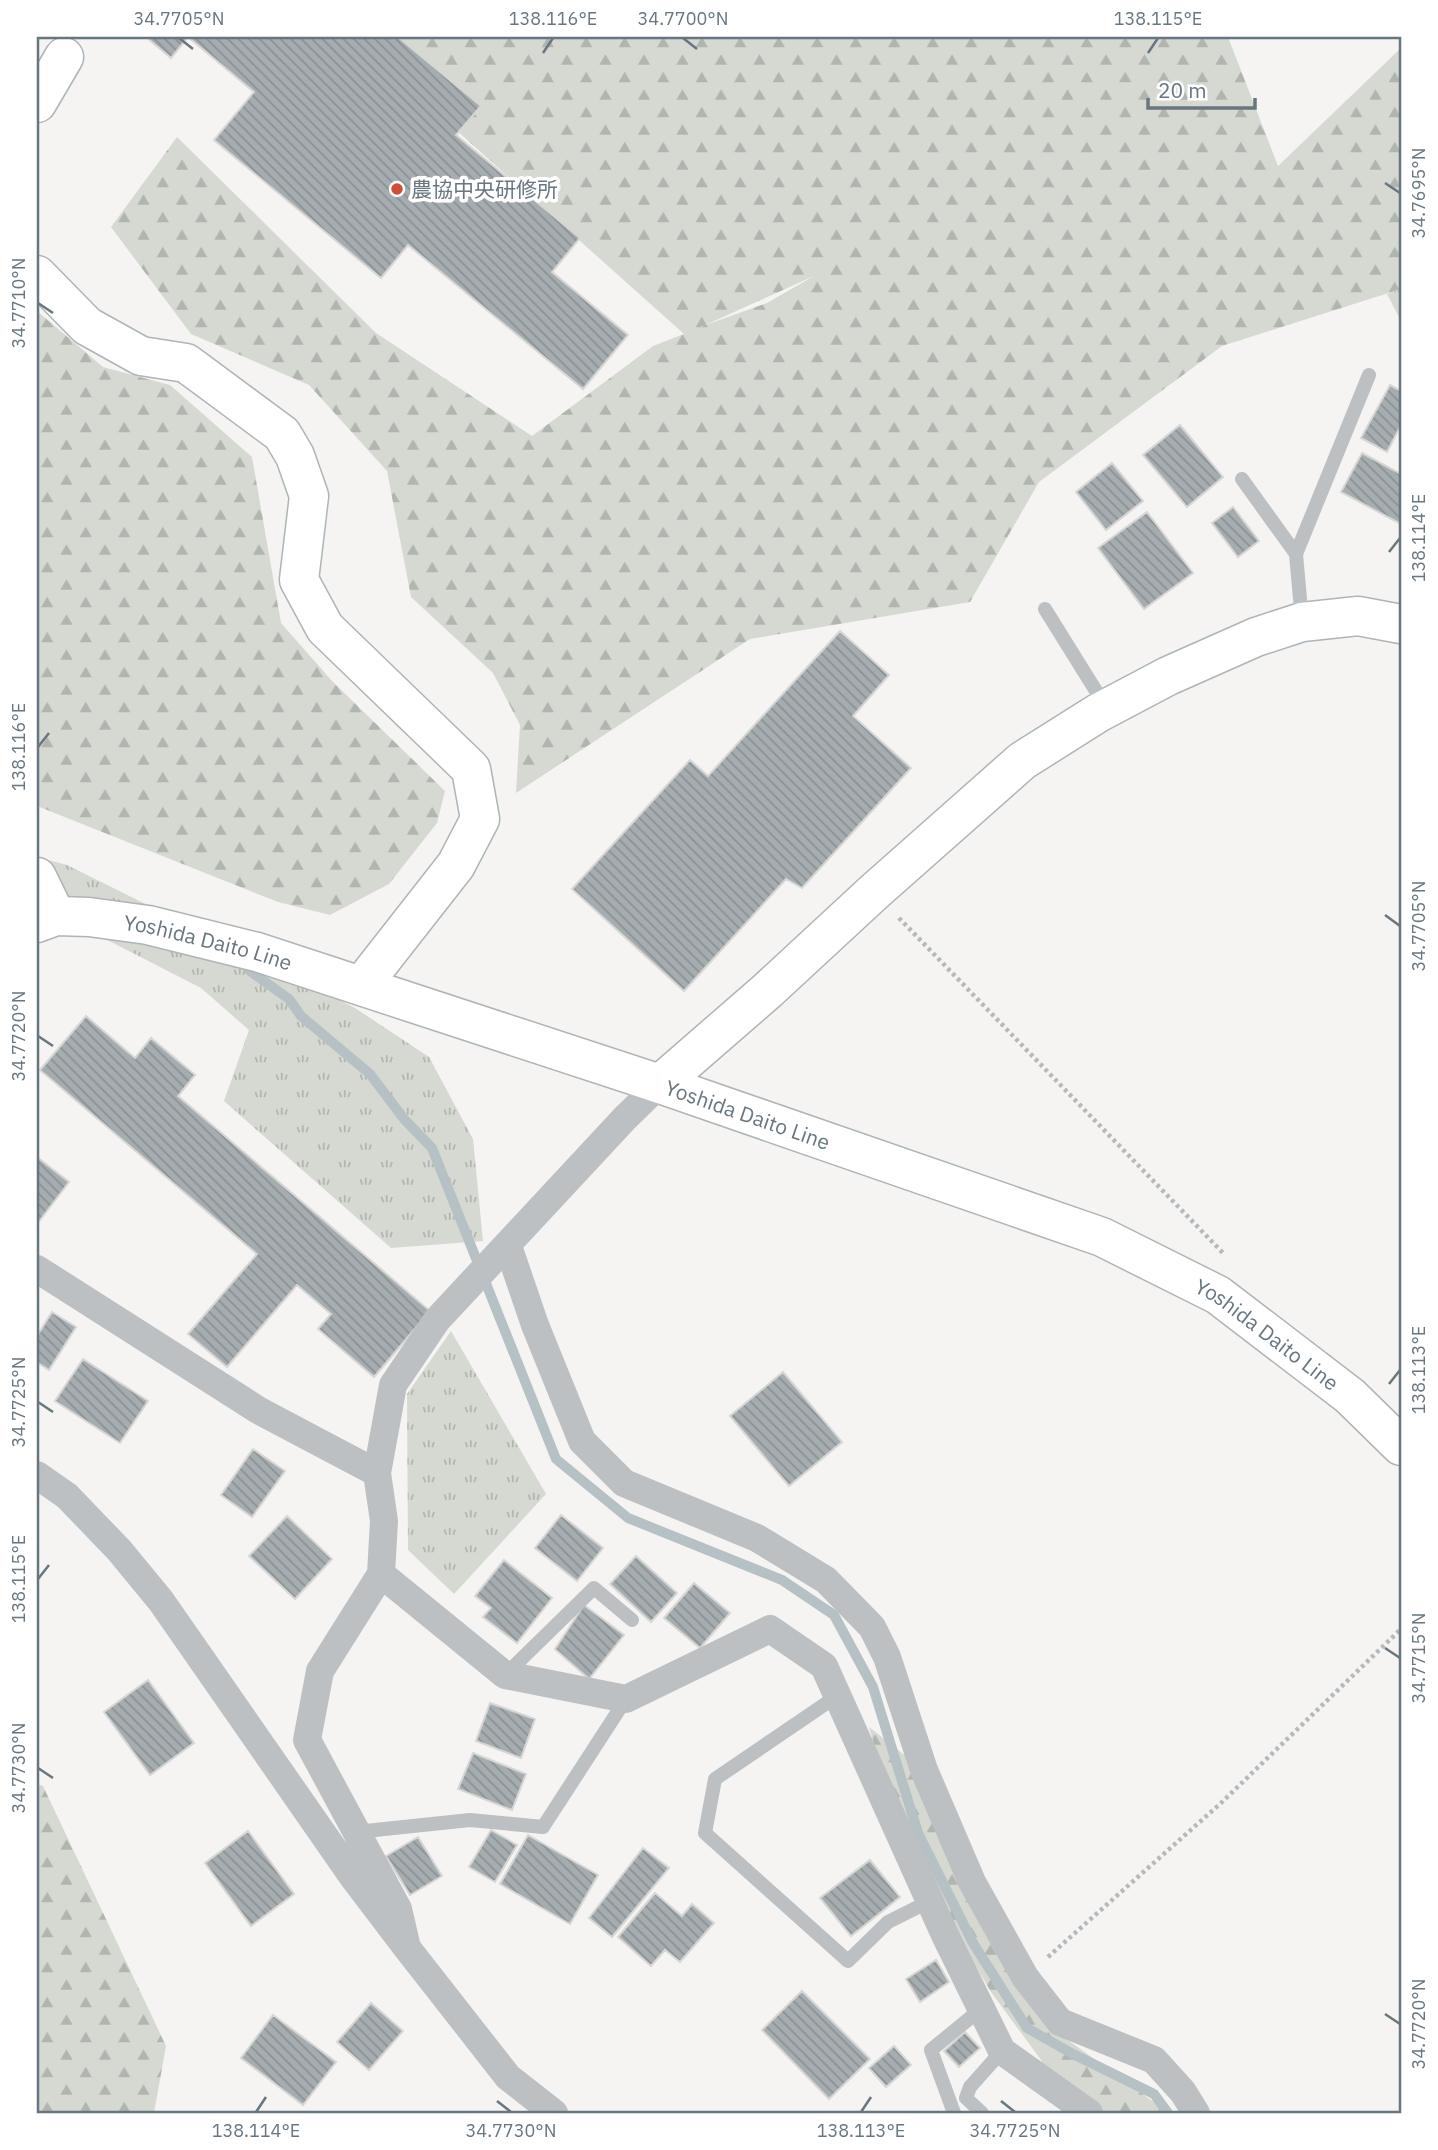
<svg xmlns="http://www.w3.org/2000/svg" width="1438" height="2150" viewBox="0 0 1438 2150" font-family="'IBM Plex Sans','Noto Sans JP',sans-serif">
<defs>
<pattern id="grass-tufts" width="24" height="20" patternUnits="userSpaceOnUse" patternTransform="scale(1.75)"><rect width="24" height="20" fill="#d5d9d1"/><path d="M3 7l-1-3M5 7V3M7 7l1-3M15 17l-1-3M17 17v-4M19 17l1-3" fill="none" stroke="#b1b5af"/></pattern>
<pattern id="forest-firs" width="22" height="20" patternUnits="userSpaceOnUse" patternTransform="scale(1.75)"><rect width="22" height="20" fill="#d5d9d1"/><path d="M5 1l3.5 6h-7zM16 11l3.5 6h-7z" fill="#b1b5af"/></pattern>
<pattern id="building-back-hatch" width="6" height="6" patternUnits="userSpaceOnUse" patternTransform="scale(1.75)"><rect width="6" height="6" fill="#a6adb1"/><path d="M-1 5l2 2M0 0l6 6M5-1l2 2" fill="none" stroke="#8b9195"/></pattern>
</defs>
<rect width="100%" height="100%" fill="#f5f4f2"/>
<path fill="url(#grass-tufts)" d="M1401,289V321L1387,294Z
M37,857L67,865L355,1008L429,1057L473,1139L483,1241L391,1248L224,1101L249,1030L201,988L78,925L37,913Z
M451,1331L546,1494L454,1594L408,1550L407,1394Z"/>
<path fill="url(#forest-firs)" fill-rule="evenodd" d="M352,37H1228L1278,166L1401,48V289L1222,346L1039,482L970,602L750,639L516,793L520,725L493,673L411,597L387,471L309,385L191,334L111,227L177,137L376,333L532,436L653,346L684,334ZM814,276L767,303L700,327H701Z
M37,311L103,367L170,385L252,457L281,623L332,681L445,791L437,823L389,884L330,915L278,902L37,806Z
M869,1727L907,1757L1043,2022L1169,2113H1073L1054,2097L1041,2060L991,1992L903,1843Z
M37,1784L43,1786L166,2046L154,2113H37Z"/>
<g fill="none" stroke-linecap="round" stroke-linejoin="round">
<path stroke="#b5c1c4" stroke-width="10" d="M250,971L289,999L301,1016L370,1074L404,1119L432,1148L556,1459L628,1518L782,1580L834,1615L873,1687L918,1833L973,1943L1027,2028L1073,2054L1154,2094L1168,2113"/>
</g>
<path fill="url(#building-back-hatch)" stroke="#d6d6d4" stroke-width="2" d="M146,37H398L481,106L456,135L580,238L552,272L628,335L583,389L408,245L381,278L214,140L254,92L188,37L171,58Z
M1390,385L1401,391V425L1387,452L1361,438Z
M1180,425L1223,477L1187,507L1143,455Z
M1362,453L1401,474V524L1341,492Z
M1112,463L1143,501L1106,530L1076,492Z
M1233,507L1259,541L1238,557L1212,523Z
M1147,512L1193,573L1144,609L1098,548Z
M840,631L889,675L853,716L911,768L802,888L786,879L684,991L572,889L690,760L708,776Z
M86,1016L135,1058L151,1038L195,1075L178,1096L430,1311L374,1377L318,1329L331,1314L297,1285L227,1367L188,1334L257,1254L40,1070Z
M37,1157L69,1182L37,1224Z
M52,1312L76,1327L49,1370L37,1362V1336Z
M83,1359L148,1401L120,1443L55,1401Z
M783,1372L842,1442L789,1486L730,1416Z
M253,1449L285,1471L252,1517L221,1495Z
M561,1515L603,1548L577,1581L535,1548Z
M287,1516L332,1559L295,1599L249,1556Z
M636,1556L677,1593L651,1622L610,1584Z
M504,1560L552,1598L517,1643L483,1617L491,1608L475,1596Z
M694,1583L730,1613L700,1648L664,1618Z
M584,1605L624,1635L589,1679L555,1649Z
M148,1680L194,1743L150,1775L104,1712Z
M490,1703L535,1719L521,1758L476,1741Z
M473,1753L526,1774L512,1810L458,1789Z
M491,1830L517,1845L495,1882L469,1867Z
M248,1831L294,1894L251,1926L205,1863Z
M528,1835L598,1875L570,1924L500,1884Z
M418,1837L442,1876L410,1895L386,1856Z
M643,1848L669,1868L612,1937L589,1918Z
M870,1860L900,1897L851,1936L820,1898Z
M655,1893L682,1916L692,1904L714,1923L680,1962L665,1950L651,1966L618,1937Z
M936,1960L949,1982L920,2002L906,1979Z
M802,1991L870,2059L829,2099L762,2030Z
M371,2003L403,2031L369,2070L337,2042Z
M273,2015L336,2062L303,2105L241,2058Z
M965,2032L980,2048L959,2067L944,2051Z
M894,2046L911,2065L886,2087L869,2068Z"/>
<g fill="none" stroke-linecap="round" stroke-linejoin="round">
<g stroke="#afb4b7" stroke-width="41">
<path id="secondary" d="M37,103L64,57
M37,275L87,326L141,356L186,363L282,434L295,456L309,496L299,580L325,628L471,769L480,819L456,865L362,985
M37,877L56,916
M660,1084L767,991L874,892L1022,761L1098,713L1168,676L1256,637L1302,622L1358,616L1401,624"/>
</g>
<g stroke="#b0b4b7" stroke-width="41">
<g id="primary">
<path id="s1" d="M37,923L56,916L89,917L148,925L257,952L660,1084L1102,1237L1218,1295L1350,1396L1401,1446"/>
</g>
</g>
<path stroke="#b6b9bb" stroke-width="4.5" stroke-dasharray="3.5 3.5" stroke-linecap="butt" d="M899,918L1224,1254
M1048,1957L1221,1803L1401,1629"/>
<path stroke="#bcc0c3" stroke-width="14" d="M1242,479L1296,554L1302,621
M1296,554L1369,375
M1045,609L1106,707
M505,1675L594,1588L632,1620
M837,1696L715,1779L705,1833L848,1961L888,1922L930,1901
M356,1832L470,1820L543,1827L626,1699
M954,2113L931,2050L981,2009
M982,2113L966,2098L970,2087L1002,2051"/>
<path stroke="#bcc0c3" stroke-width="28" d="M508,1246L535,1325L582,1441L624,1483L757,1538L826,1580L872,1627L887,1657L924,1770L972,1882L1025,1977L1060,2022L1154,2060L1183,2092L1196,2113
M37,1269L258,1410L377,1473
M37,1475L67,1496L119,1550L161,1601L353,1877L407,1948L508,2077L554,2113
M381,1574L505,1675L626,1699L770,1629L824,1666L945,1935L1002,2051L1089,2113
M407,1948L398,1909L307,1740L320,1671L381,1574L384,1521L377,1473L393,1385L437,1320L625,1118L660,1084"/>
<use href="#secondary" stroke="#fff" stroke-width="38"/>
<use href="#primary" stroke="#fff" stroke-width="38"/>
</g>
<path fill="none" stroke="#67767f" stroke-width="2.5" d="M179,38L193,49M683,38L697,49M543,53L553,38M1148,53L1158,38M1385,183L1400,193M38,303L53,313M1389,552L1400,538M38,747L49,733M1385,915L1400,926M38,1036L53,1046M1389,1384L1400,1370M38,1402L53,1412M38,1579L49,1565M1385,1648L1400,1658M38,1768L53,1778M1385,2014L1400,2024M497,2101L511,2112M1001,2101L1015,2112M256,2112L266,2097M861,2112L871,2097"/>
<circle fill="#ce4e38" stroke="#fff" stroke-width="2.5" cx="397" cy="189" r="7"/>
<g text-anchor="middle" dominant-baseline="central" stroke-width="7" stroke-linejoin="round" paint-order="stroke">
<g font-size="21" fill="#67767f" stroke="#fff" text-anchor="start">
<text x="411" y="189">農協中央研修所</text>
</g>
<g font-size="21" fill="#67767f" stroke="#fff">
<text stroke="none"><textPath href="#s1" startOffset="175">Yoshida Daito Line</textPath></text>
<text stroke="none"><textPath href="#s1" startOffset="742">Yoshida Daito Line</textPath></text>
<text stroke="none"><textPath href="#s1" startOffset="1309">Yoshida Daito Line</textPath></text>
</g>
</g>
<rect width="1438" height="2150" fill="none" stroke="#ffffff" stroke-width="77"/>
<path d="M1148 98v10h107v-10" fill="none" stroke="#67767f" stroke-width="3.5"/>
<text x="1158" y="98" font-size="21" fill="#67767f" stroke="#ffffff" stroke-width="5" paint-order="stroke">20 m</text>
<rect x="38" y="38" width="1362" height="2074" fill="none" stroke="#67767f" stroke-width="2.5"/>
<g font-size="18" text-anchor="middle" fill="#67767f">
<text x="179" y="25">34.7705°N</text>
<text x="553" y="25">138.116°E</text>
<text x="683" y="25">34.7700°N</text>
<text x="1158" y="25">138.115°E</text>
<text transform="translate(1419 193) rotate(-90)" y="6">34.7695°N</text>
<text transform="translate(19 303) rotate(-90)" y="6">34.7710°N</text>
<text transform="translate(1419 538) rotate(-90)" y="6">138.114°E</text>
<text transform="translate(19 747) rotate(-90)" y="6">138.116°E</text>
<text transform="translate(1419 926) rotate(-90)" y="6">34.7705°N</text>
<text transform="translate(19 1036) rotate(-90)" y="6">34.7720°N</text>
<text transform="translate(1419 1370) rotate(-90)" y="6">138.113°E</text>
<text transform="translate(19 1402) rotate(-90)" y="6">34.7725°N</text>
<text transform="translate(19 1579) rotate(-90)" y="6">138.115°E</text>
<text transform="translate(1419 1658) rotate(-90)" y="6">34.7715°N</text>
<text transform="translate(19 1768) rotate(-90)" y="6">34.7730°N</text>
<text transform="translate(1419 2024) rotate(-90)" y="6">34.7720°N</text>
<text x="256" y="2137">138.114°E</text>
<text x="511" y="2137">34.7730°N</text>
<text x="861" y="2137">138.113°E</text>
<text x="1015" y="2137">34.7725°N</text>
</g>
</svg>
